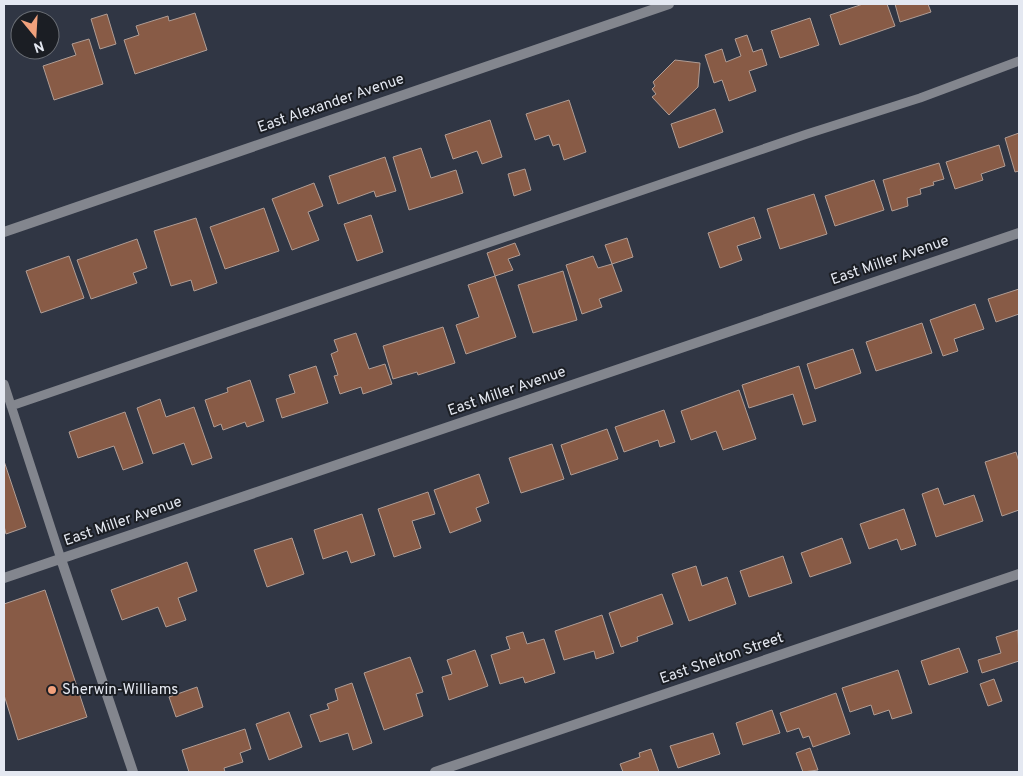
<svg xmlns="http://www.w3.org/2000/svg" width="1023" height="776" viewBox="0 0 1023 776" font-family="Overpass,sans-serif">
<rect width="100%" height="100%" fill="#303644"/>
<path fill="#885b46" stroke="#b09d95" d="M863,4H887L895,26L840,45L830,15Z
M895,4H928L931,12L900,22Z
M195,13L207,50L135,74L124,40L139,35L136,26L168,16L169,21Z
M107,14L116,44L100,49L91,19Z
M810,18L819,45L780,58L771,31Z
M747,35L753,52L762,49L767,65L749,71L756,91L729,101L722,80L714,83L705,55L722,49L726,62L741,56L735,39Z
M89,39L103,84L54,100L43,66L76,55L72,44Z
M675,60L700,63L698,87L669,115L652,97L656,94L652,89L655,86L653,82Z
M569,100L586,152L564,160L559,144L553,146L549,135L535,140L526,114Z
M715,109L723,132L679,148L671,124Z
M490,120L502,157L482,164L477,151L453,159L445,135Z
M1019,133V171L1015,172L1005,138Z
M999,145L1005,166L981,174L983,180L955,189L946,162Z
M421,148L431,178L456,170L463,193L409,210L393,157Z
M385,157L396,191L376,197L374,191L338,204L329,176Z
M939,163L944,179L933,182L934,185L920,189L921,194L907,198L908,206L892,211L883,180Z
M525,169L531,190L514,196L508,174Z
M874,180L884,210L835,226L825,196Z
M314,183L323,206L308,212L319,240L292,250L272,199Z
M814,194L827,234L780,249L767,209Z
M264,208L279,251L225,269L210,227Z
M371,215L383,252L357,261L344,224Z
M754,217L761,238L737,246L742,260L720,268L708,233Z
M196,218L217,283L194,291L191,280L171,286L154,231Z
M627,238L633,257L612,264L605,245Z
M137,239L147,268L133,273L137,283L91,299L77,260Z
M515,243L520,255L508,259L513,270L495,276L487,253Z
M69,256L84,298L41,313L26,271Z
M593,256L598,268L612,264L622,291L599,299L602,307L582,314L566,265Z
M563,271L577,320L533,333L518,285Z
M495,276L516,337L466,354L456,325L479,317L468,285Z
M1019,289V314L996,322L988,299Z
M975,304L984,329L954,339L958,351L943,356L930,320Z
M922,323L932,353L876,371L866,342Z
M443,327L455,363L418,375L417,372L393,379L383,346Z
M356,333L369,369L385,364L392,384L363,394L361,387L340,394L334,376L338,375L331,354L338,351L334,340Z
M853,349L861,373L815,389L807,364Z
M316,366L328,403L282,418L276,399L295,393L289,375Z
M799,366L816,421L803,425L793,394L749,408L742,385Z
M250,380L264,421L247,427L245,422L223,430L221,424L214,427L205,400L228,392L227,388Z
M739,390L756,439L723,450L716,431L691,440L681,411Z
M160,399L166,417L194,407L212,458L192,465L184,443L153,454L137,408Z
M664,410L675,442L660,447L658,440L624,452L615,427Z
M125,412L143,463L123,470L114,446L78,458L69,432Z
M607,429L618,459L571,475L561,445Z
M552,444L564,479L521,493L509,458Z
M1016,452L1019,462V510L1002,516L985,462Z
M4,461L26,527L6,534L4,526Z
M479,474L489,503L476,508L481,521L450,533L434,490Z
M938,488L944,505L974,495L983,521L936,537L922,494Z
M428,492L435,514L412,521L421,548L394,557L378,509Z
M904,509L916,545L901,550L897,539L869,549L860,524Z
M362,514L375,555L351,563L347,551L323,559L314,530Z
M292,538L304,574L267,587L254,550Z
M842,538L851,563L810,577L801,553Z
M783,556L792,583L749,597L740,571Z
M187,562L197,591L178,598L186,620L166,627L158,607L122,620L111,590Z
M696,566L702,586L727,577L736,604L689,621L672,574Z
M45,590L87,717L18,740L4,695V604Z
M662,594L673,624L637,637L638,641L621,647L609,613Z
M602,615L614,653L596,659L594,651L564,660L555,631Z
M1018,630L1019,661L982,673L978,660L1001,653L996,637Z
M523,632L527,644L544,639L555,673L525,683L523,677L500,684L491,655L510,649L506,637Z
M959,648L968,672L929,685L921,661Z
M475,650L488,686L449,700L442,677L452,674L447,660Z
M410,657L423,692L416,694L423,716L384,730L364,673Z
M898,670L912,713L892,719L889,710L874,715L871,705L850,712L842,688Z
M994,679L1002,701L988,706L980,684Z
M352,683L372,743L353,750L348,733L320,742L310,715L329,709L327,704L338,700L335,689Z
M197,687L203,707L176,717L169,697Z
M836,693L850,734L813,747L809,736L803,738L799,728L787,732L780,713Z
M772,710L780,733L743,745L736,723Z
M289,712L302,747L269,760L256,724Z
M245,729L251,749L240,753L243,762L224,768L225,772H189L182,750Z
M713,733L720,754L678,768L670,746Z
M810,748L818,770L803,772L796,753Z
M651,749L659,772H623L620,764L640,757L639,753Z"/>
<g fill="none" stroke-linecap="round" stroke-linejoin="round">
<path stroke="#83868e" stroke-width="9" d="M4,384L61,559
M11,406L807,134L920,98L1019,61"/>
<path stroke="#83868e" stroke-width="10" d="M4,232L669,4
M61,559L133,772
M4,578L1019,233
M435,772L1019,574"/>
</g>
<circle fill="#f1a17c" stroke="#1b1e24" stroke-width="2" cx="52" cy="690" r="5"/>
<g text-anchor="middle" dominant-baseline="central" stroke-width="4" stroke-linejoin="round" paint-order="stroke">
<g font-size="15" fill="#e4e8f1" stroke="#1b1e24">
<text transform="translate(331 104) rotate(-19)">East Alexander Avenue</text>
<text transform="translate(890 261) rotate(-19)">East Miller Avenue</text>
<text transform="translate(507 392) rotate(-19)">East Miller Avenue</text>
<text transform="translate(123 522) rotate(-19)">East Miller Avenue</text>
<text transform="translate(722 659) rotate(-19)">East Shelton Street</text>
</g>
<g font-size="15" fill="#e4e8f1" stroke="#1b1e24" text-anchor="start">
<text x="62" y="690">Sherwin-Williams</text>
</g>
</g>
<rect width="1023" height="776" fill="none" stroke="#e4e8f1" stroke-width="10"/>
<g transform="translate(35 35) rotate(162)"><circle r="24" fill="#1b1e24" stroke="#6b6f76"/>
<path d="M0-4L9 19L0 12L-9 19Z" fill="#f1a17c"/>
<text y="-8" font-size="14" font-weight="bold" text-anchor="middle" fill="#e4e8f1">N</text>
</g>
</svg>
